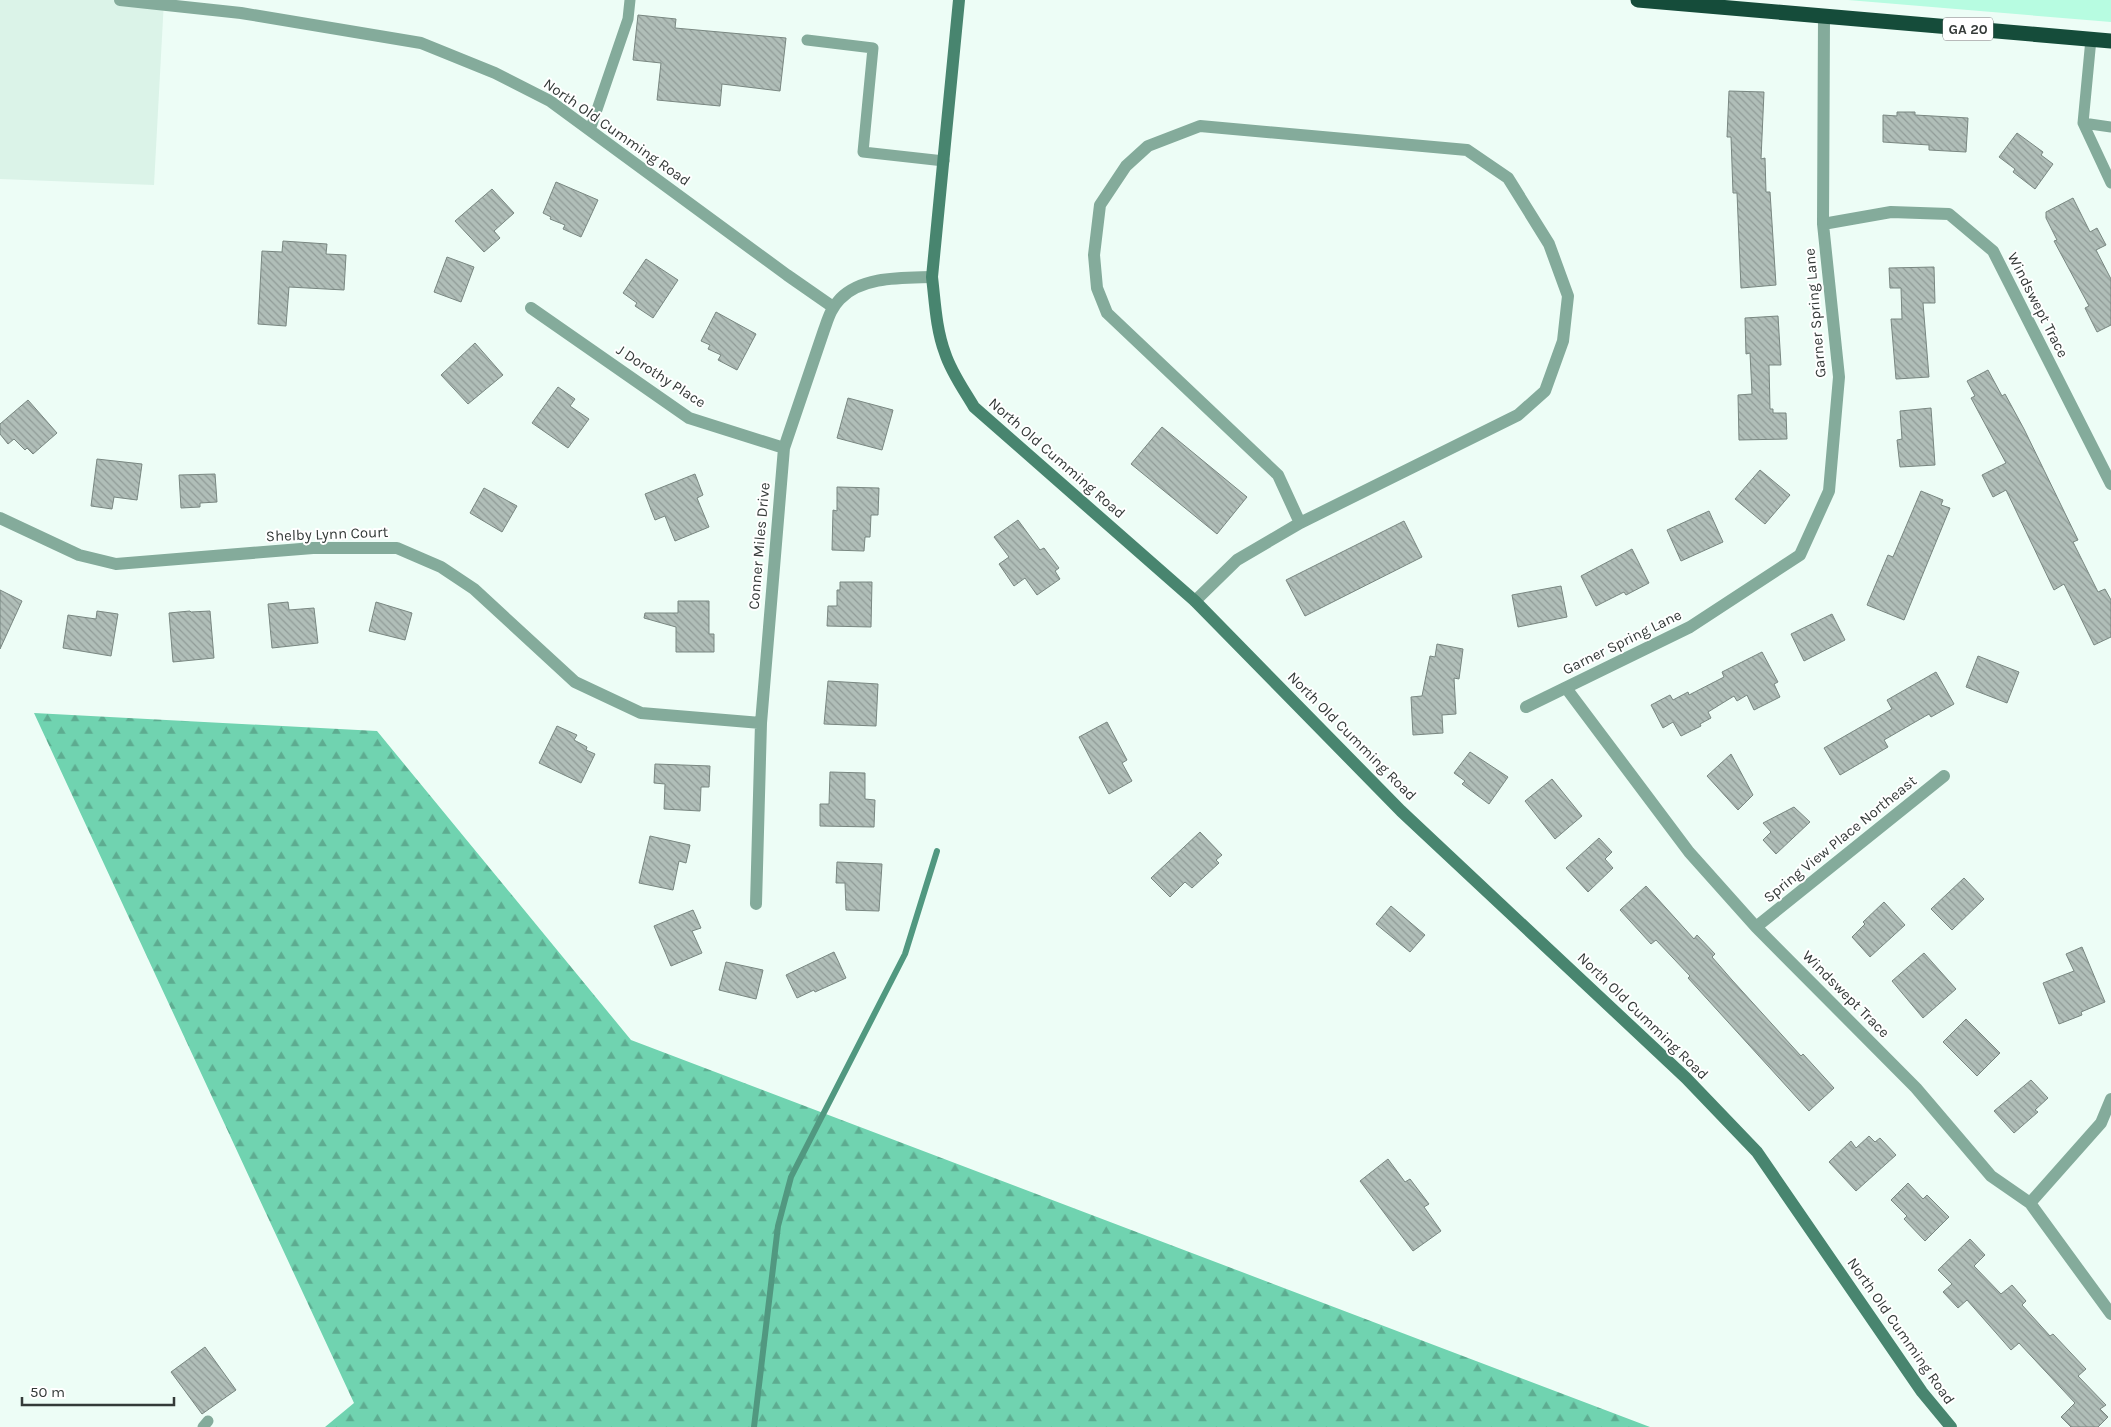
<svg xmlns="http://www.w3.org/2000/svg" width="2111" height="1427" viewBox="0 0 2111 1427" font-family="Karla,sans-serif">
<defs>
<pattern id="forest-firs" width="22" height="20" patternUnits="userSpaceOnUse" patternTransform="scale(1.25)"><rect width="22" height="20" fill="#70d3b0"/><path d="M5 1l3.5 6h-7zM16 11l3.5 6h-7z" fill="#5dac90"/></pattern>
<pattern id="building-back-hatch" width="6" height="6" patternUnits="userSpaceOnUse" patternTransform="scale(1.25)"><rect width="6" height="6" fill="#b0beb8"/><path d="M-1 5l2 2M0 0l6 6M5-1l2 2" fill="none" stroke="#909b97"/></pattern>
</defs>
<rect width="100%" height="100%" fill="#edfdf6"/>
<path fill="#dbf3e8" d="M0,0H164L154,185L0,179Z"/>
<path fill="#b7fce1" d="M1848,0H2111V22Z"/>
<path fill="url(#forest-firs)" d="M34,713L377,731L631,1040L1650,1427H325L354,1403Z"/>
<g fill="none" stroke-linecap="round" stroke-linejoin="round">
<path stroke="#519880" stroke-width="6" d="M754,1427L778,1226L791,1177L905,954L937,851"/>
</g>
<path fill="url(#building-back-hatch)" stroke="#798781" d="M638,15L676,19L675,28L786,38L780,91L722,84L720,106L657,100L661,63L633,60Z
M1729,91L1764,92L1761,159L1765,158L1766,192H1770L1776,285L1741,288L1737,193H1733L1731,137H1727Z
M1897,112H1915V115L1968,118L1966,152L1929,150V145L1883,142V115L1897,116Z
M2017,133L2043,152L2041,155L2053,164L2035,189L2013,172L2015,169L1999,157Z
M556,182L598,200L581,237L563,229L565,225L550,219L551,217L543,213Z
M492,189L514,213L494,231L500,238L484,252L455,221Z
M2073,198L2090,232L2097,228L2106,245L2096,250L2111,279V325L2097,332L2085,308L2089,306L2054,241L2057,240L2046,218V212Z
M283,241L327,244L326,254L346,255L344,290L289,287L286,326L258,324L262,251L282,252Z
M447,257L474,267L461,302L434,292Z
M646,259L678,280L653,318L635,306L637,303L623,293Z
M1934,267L1935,303H1923L1929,377L1896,379L1891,319H1902L1901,288H1890L1889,268Z
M716,312L756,334L737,370L718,360L721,355L708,349L710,345L701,341Z
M1778,316L1781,365H1769L1770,409H1773V413H1786L1787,439L1739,440L1738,395L1752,394L1750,353L1746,354L1745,318Z
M475,343L503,375L468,404L441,375Z
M1988,370L2002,396L2005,394L2024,429L2078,540L2073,542L2098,592L2105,589L2111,600V637L2094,645L2064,584L2054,590L2006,490L1993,497L1982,475L2006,463L1971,398L1975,396L1967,381Z
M558,387L575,399L570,406L589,419L568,448L532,423Z
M848,398L893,410L882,450L837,438Z
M28,400L57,433L33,454L27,448L25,450L14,439L8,444L0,434V424Z
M1931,408L1935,465L1900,467L1897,440L1902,439L1900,411Z
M1162,427L1247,497L1217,534L1131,464Z
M97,459L142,464L137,500L114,497L112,509L91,506Z
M1760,470L1790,495L1765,524L1735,499Z
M215,474L217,502L200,503V507L181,508L179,475Z
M695,474L703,495L697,498L709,527L675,541L665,516L655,520L645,494Z
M837,487L879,488L878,515H871L870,537H865L864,551L832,550L833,510L837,511Z
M484,488L517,506L502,532L470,513Z
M1921,491L1943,500L1941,505L1950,508L1904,620L1867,605L1888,555L1893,557Z
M1709,511L1723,542L1681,561L1667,530Z
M1018,520L1040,550L1044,548L1059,568L1055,571L1060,579L1037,595L1025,578L1014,586L999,564L1009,557L994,537Z
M1404,521L1422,557L1305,616L1286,580Z
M1632,549L1649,583L1626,595L1624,592L1596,606L1581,576Z
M840,582H872L871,627L827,626L828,606H837V590H840Z
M1561,586L1567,617L1518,627L1512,595Z
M0,590L22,601L0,649Z
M678,601H709V634H714V652H676V627L644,618L645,613H678Z
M288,602L289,610L314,608L318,643L272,648L268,604Z
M376,602L412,613L405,640L369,631Z
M97,611L118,614L111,656L63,648L68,615L96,619Z
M190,611L191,612L210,611L214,658L173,662L169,613Z
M1832,614L1845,640L1804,661L1791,634Z
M1437,644L1463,649L1459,679L1454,678L1456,714L1442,715L1443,733L1413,735L1411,697L1422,696L1430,656L1435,657Z
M1762,652L1778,682L1774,684L1780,697L1754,710L1747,695L1737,701L1734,696L1708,712L1711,718L1700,724L1701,726L1681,736L1673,722L1663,728L1651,705L1670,695L1673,700L1688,692L1689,695L1724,677L1722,672Z
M1978,656L2019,672L2007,703L1966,687Z
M1936,672L1954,704L1931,717L1929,714L1884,740L1888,747L1840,775L1824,748L1892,709L1887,700Z
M828,681L878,684L876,726L824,724Z
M1107,722L1127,760L1122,763L1132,781L1109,794L1079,737Z
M557,726L577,735L574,740L587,747L586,750L595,754L581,783L539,763Z
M1470,752L1508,777L1489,804L1462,784L1465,781L1454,773Z
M1731,754L1753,795L1738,810L1707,776Z
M655,764L710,766L709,787H701L700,811L664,809L665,784L654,783Z
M830,772L865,773V799L875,800L874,827L820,826V804H829Z
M1552,779L1582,816L1555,839L1525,801Z
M1794,807L1810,822L1776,854L1763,840L1771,832L1763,823Z
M1200,832L1222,855L1216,860L1219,863L1192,888L1185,882L1170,897L1151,878Z
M650,836L690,845L686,863L679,861L673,890L639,883Z
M1599,838L1612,852L1605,859L1613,868L1588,892L1566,868Z
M837,862L882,864L879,911L846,910L845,883H836Z
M1964,878L1984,899L1952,930L1931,909Z
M1646,886L1694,939L1697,935L1715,954L1712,957L1732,980L1801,1056L1803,1054L1834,1088L1809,1111L1688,978L1690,976L1656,940L1651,944L1620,910Z
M1884,902L1905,925L1870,957L1852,937L1865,924L1863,922Z
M1391,906L1425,935L1410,952L1376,924Z
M693,910L701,928L692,931L702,953L671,966L654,926Z
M2082,947L2105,1002L2081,1012L2082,1015L2059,1024L2043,983L2074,971L2066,954Z
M834,952L846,978L815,992L814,990L797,998L786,975Z
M1924,953L1956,989L1923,1018L1892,981Z
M726,962L763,970L756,999L719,990Z
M1966,1019L2000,1053L1977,1076L1943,1042Z
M2031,1080L2048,1098L2035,1110L2038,1112L2014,1133L1994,1111Z
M1869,1136L1875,1142L1880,1138L1896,1155L1856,1191L1829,1162L1851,1141L1856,1148Z
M1388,1159L1405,1182L1410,1179L1429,1204L1424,1207L1441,1231L1413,1251L1360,1181Z
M1908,1183L1923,1199L1927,1195L1949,1217L1925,1241L1904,1219L1907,1216L1891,1200Z
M1970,1239L1985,1255L1974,1266L2001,1294L2012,1285L2026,1301L2022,1305L2050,1336L2053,1334L2086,1369L2078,1376L2106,1405L2100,1409L2108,1417L2098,1427H2071L2061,1417L2075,1403L2019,1343L2011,1350L1967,1300L1958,1308L1943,1292L1952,1284L1938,1270Z
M205,1347L236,1390L202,1414L171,1372Z"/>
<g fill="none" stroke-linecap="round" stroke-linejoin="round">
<path stroke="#84ab9b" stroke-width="11" d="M2091,39L2083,123L2111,183
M807,40L873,48L863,152L944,161
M2083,123L2111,127
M590,130L628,19L630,0
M203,1427L208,1421"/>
<path stroke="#84ab9b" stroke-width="12" d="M120,0L241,13L421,43L495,73L550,101L787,275L833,307
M1823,224L1891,212L1949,214L1993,251L2111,484
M531,308L689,418L784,448
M0,518L79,555L116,564L313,548H397L441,567L474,589L575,682L641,713L761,723
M1195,601L1237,560L1300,523L1518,415L1545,391L1563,341L1568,296L1549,244L1508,178L1467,150L1200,126L1148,146L1126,166L1100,205L1094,255L1097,288L1107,313L1278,475L1300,523
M1566,688L1689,852L1756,927L1916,1088L1991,1176L2030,1203L2111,1314
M1526,707L1690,627L1800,555L1829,491L1839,377L1823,224L1824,17
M756,904L761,723L784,448L824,330C828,319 831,308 840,299C862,276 903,278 932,277
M1756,927L1944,776
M2030,1203L2101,1123L2111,1099"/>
<path stroke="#48856f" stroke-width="12" d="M959,0L932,277C935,302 936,329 945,353C951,372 964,390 974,407L1195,601L1401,811L1686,1078L1757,1152L1922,1392L1951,1427"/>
<path stroke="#154c3a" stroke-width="15" d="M1638,0L2111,41"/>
</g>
<g text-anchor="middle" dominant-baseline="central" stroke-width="4" stroke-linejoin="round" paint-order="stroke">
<rect fill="#fff" stroke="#717574" stroke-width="1" x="1943" y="17.5" width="50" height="23" rx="4"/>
<g font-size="14" font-weight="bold" fill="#343a38">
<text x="1968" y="29">GA 20</text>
</g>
<g font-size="15" fill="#343a38" stroke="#fff">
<text transform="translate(617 132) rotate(35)">North Old Cumming Road</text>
<text transform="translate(2038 305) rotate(63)">Windswept Trace</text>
<text transform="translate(1815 313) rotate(-95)">Garner Spring Lane</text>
<text transform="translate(661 376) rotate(33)">J Dorothy Place</text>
<text transform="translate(1057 458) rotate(41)">North Old Cumming Road</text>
<text transform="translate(327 534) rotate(-2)">Shelby Lynn Court</text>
<text transform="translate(759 546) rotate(-85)">Conner Miles Drive</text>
<text transform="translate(1622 642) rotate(-26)">Garner Spring Lane</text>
<text transform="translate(1352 736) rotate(45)">North Old Cumming Road</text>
<text transform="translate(1840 839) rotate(-39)">Spring View Place Northeast</text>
<text transform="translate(1846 994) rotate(45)">Windswept Trace</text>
<text transform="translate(1643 1016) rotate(44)">North Old Cumming Road</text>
<text transform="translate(1901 1331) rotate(55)">North Old Cumming Road</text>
</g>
</g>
<path d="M22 1397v8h152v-8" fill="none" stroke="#343a38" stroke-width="2.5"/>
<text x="30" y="1397" font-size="15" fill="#343a38" stroke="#ffffff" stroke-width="4" paint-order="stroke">50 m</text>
</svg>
